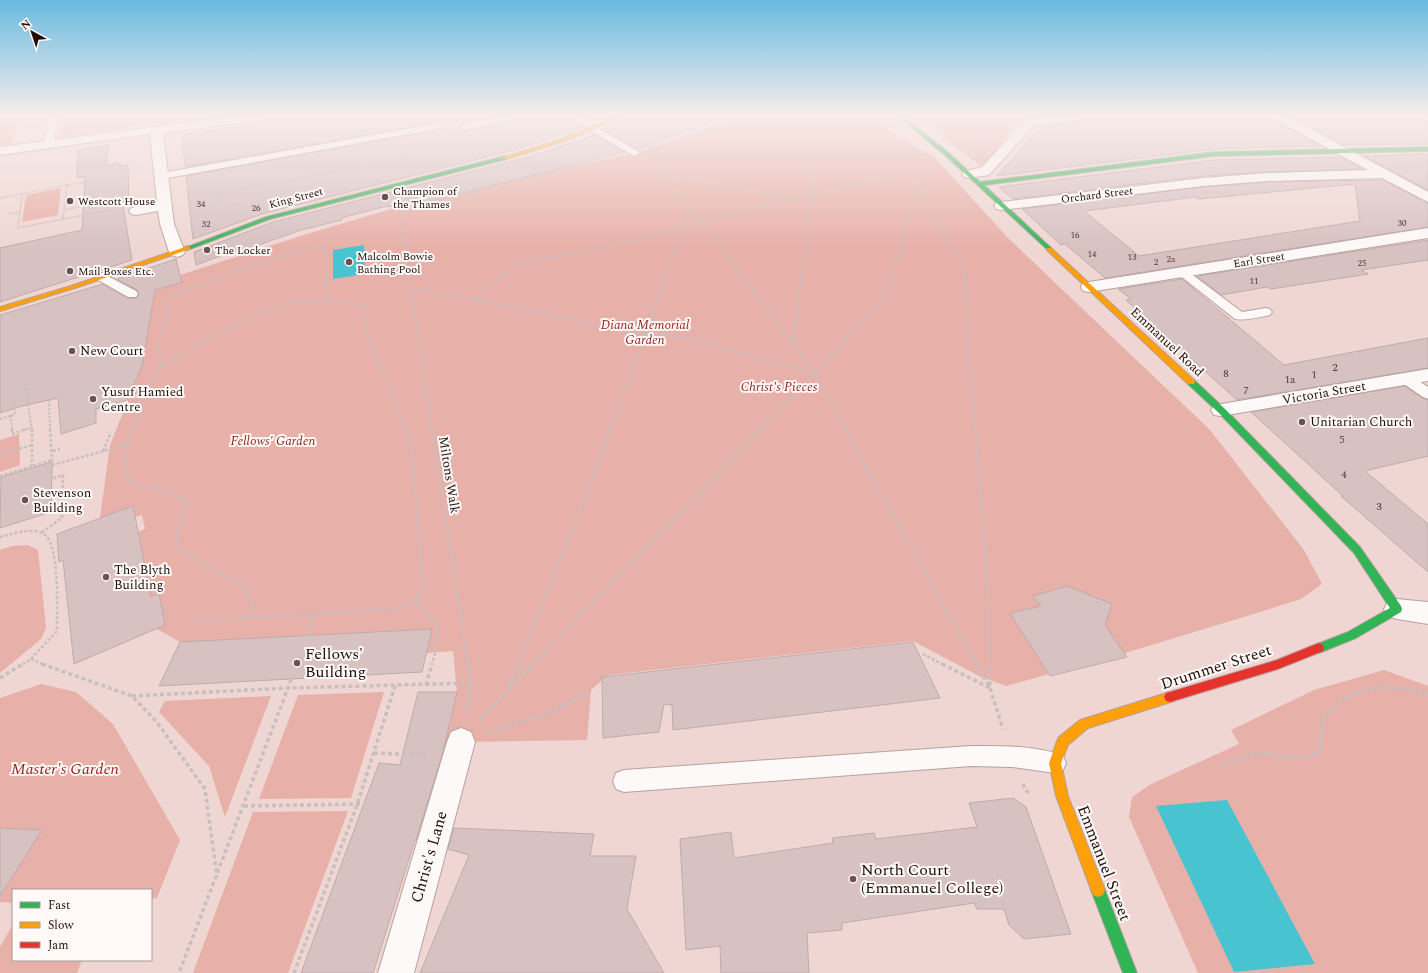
<svg xmlns="http://www.w3.org/2000/svg" width="1428" height="973" viewBox="0 0 1428 973" font-family="Spectral,serif">
<rect width="100%" height="100%" fill="#efd6d2"/>
<path fill="#e7b0a8" d="M0,114H19L12,143L0,145Z
M64,114H235L59,137Z
M747,114H869L903,139L935,158L1010,240L1210,430L1304,550L1322,584L1301,599L1260,612L1125,653L1006,686L979,676L913,641L608,675L591,690L587,740L461,742L444,744L457,692L453,651L426,653L180,642L157,629L155,614L158,593L151,597L138,532L145,529L142,515L135,517L100,518L110,445L142,365L151,292L182,282L180,275L310,233L408,204L427,202L536,174L637,152Z
M915,114H1064L1020,119L986,163L979,165Z
M61,188L58,215L22,222L26,195Z
M19,434L20,465L0,472V440Z
M28,545L38,550L46,628L41,639L0,673V550L12,546Z
M1384,670L1428,686V973H1198L1129,817L1132,797L1151,784L1239,744L1231,730L1314,690Z
M41,684L76,692L113,724L180,840L157,898L151,899V890H13V903L0,902V896L41,830L0,828V698Z
M384,692L351,798L259,799L298,695Z
M271,696L225,817L209,766L159,712L165,701Z
M348,811L288,973H193L253,812Z
M13,924V960H82L77,973H0V947Z"/>
<path fill="#48c4d1" d="M364,245L365,274L333,279V250Z
M1227,800L1315,964L1234,972L1156,806Z"/>
<path fill="#d7c1c1" stroke="#c0abab" fill-rule="evenodd" d="M319,114H508L465,123L460,127L465,131L526,118L531,114H567L574,122L583,127L522,148L262,214L193,239L186,176L442,129L444,126L439,122L185,167L182,135Z
M585,114H612L599,120Z
M631,114H728V117L638,149L605,130L629,118Z
M1145,114H1267L1269,118L1320,146L1214,149L997,176L1040,127Z
M1286,114H1411L1428,121V144L1345,145Z
M595,135L625,152L427,202L383,207L341,218L342,220L301,230L233,254L231,252L196,265L194,252L273,222L532,156Z
M109,145L106,165L118,163V166L128,165L129,205L123,206L132,260L0,302V248L82,230L85,177L77,178L78,150Z
M1428,154V190L1364,156Z
M1340,157L1362,169L1267,172L1203,176L1013,199L999,187L1214,160Z
M1382,180L1428,203V227L1105,278L1065,244L1061,245L1022,209L1203,187L1267,182ZM1355,184L1360,221L1139,256L1084,211L1195,197L1199,199Z
M1428,240V260L1361,270L1368,274L1271,289L1267,287L1221,295L1197,276Z
M176,259L182,282L155,290L142,365L127,400L96,409V423L61,434L58,398L22,406L0,413V315L103,284L127,298H136L139,295L137,290L117,279Z
M1182,279L1284,365L1428,338V368L1237,400L1126,300L1131,299L1118,289Z
M1405,386L1422,398L1428,400V456L1365,471L1428,524V572L1341,496H1343L1251,412Z
M52,462L51,512L0,528L1,477Z
M133,506L151,597L159,593L165,625L74,664L63,560L59,562L57,534Z
M1067,586L1112,604L1105,625L1127,657L1050,676L1010,613L1041,606L1033,596Z
M432,629L422,672L159,686L180,642Z
M913,642L940,698L673,730L672,705L664,704L659,732L603,738L602,677Z
M418,692H457L443,752L416,840H415L373,973H301L379,763L400,765Z
M1013,798L1026,807L1071,934L1024,939L1009,925L1004,909H977L974,903L842,923V930L807,933L809,973H721L720,946L686,950L680,839L731,832L734,858L833,843L832,838L874,833L876,839L977,827L969,803Z
M0,828L42,830L0,896Z
M454,828L594,834L590,856H636L627,909L664,973H420L469,855L448,849Z"/>
<g fill="none" stroke-linecap="round" stroke-linejoin="round">
<g stroke="#b6a19e" stroke-width="2">
<path id="lane" d="M51,114H59L53,144L48,147L43,144Z
M515,114H530L526,117L465,130L461,127L465,124Z
M1416,114H1428V120L1417,116Z
M439,123L443,126L442,128L162,179L157,176L162,173Z
M594,126L638,151L640,153L635,156L632,155L591,131L590,129L591,127Z
M1182,268L1186,270L1242,312L1266,308L1270,309L1272,312L1270,315C1260,317 1245,321 1235,319L1178,274L1176,272L1178,270Z
M102,273L136,291L138,294L136,297H128L98,280L96,277L98,274Z
M1406,375L1411,376L1428,387V399L1423,397L1401,382L1399,379L1401,376Z
M971,746C999,746 1036,745 1063,756L1066,763L1063,770L1055,773L1012,767L971,766L624,792L616,789L613,781L616,773L624,770Z"/>
</g>
<g stroke="#b6a19e" stroke-width="2">
<path id="street" d="M250,114H281L279,117L275,118L163,133L174,224L185,252L183,255L177,257L171,255L169,252L160,224L158,211L136,215L131,214L129,211L131,208L157,202L150,134L0,155V147Z
M568,114H582L593,120L604,123L606,126L604,129C593,131 575,123 568,114Z
M1067,114H1101L1099,117L1095,118L1034,125L989,175L969,178L964,177L962,174L964,171L980,168L983,166L1026,119Z
M1268,114H1283L1428,192V202L1382,178L1267,181L1203,186L1001,210L996,209L994,206L996,203L1001,202L1203,178L1267,173L1368,170L1270,117Z
M1428,228V238L1089,292L1083,291L1081,287L1083,283L1089,282Z
M1428,369V381L1221,416L1214,415L1211,410L1214,405L1221,404Z
M1397,599L1428,602V624L1397,619L1388,616L1384,609L1388,602Z
M461,728L471,732L475,742L414,973H378L447,742L451,732Z"/>
</g>
<g stroke="#b6a19e" stroke-width="2">
<path id="fast" d="M895,114H900L950,154L980,182L1214,152L1428,147V151L1214,156L984,185L1051,248V250L1049,251L946,156Z
M505,156L508,158L507,159L270,219L190,249L185,248L266,217Z
M1188,380H1194L1224,408L1360,547L1401,606L1402,609L1401,612L1356,638L1319,653L1315,651L1314,648L1315,645L1348,632L1390,608L1354,553L1218,412L1188,384L1187,382Z
M1098,883L1103,885L1137,973H1123L1091,890L1093,885Z"/>
</g>
<g stroke="#b6a19e" stroke-width="2">
<path id="slow" d="M620,114H626L597,128L567,140L507,159L502,158L564,138Z
M188,246L190,247V249L75,288L0,311V307L71,286Z
M1047,248H1051L1194,380L1195,382L1194,384H1188L1047,250Z
M1170,692L1174,693L1176,697L1174,701L1088,728L1068,745L1061,763L1068,796L1105,890L1103,895L1098,897L1093,895L1056,796L1049,763L1057,741L1059,737L1080,720Z"/>
</g>
<g stroke="#b6a19e" stroke-width="2">
<path id="jam" d="M1319,643L1323,645L1324,648L1323,651L1278,669L1170,702L1166,701L1164,697L1166,693L1170,692L1277,660Z"/>
</g>
<path stroke="#c8bfbe" stroke-width="1.5" stroke-dasharray="2 1" stroke-linecap="butt" d="M1368,114L1374,117
M26,128L29,114
M970,146L997,123
M654,147L704,132L751,114
M651,163L667,174L690,209L702,221L724,251
M667,175L790,198
M918,182L954,251
M67,185L91,181
M196,190V197L417,157
M220,192L223,208L240,204
M0,198L67,185L64,210L83,206
M403,204L405,251
M64,210L63,219L116,209
M404,211L416,210L429,202L606,160
M20,212L18,228L63,219
M9,214L20,212L22,194
M300,251L320,246L325,251
M589,251L611,247L685,226L791,199L872,182L904,169L921,167
M675,251L690,209
M805,251L812,195L810,114
M900,251L921,167"/>
<path stroke="#c8bfbe" stroke-width="2" stroke-dasharray="2.5 1.5" stroke-linecap="butt" d="M324,250L327,253L326,301
M405,250L432,430
M723,250L815,374L846,430
M954,250L964,269L969,360L975,430
M410,287L572,319L608,329L679,336L815,373
M475,301L513,267L544,258L595,250
M639,319L660,321L666,327L662,340C648,346 635,345 622,337L628,324Z
M793,342L805,250
M161,366L228,328L288,302L326,301L368,305L366,331L406,430
M25,384L32,430
M49,400L50,430
M11,415L12,430
M0,419L15,414L13,397
M24,430L32,427
M132,430L142,403L161,366L158,346L172,296L245,268L305,250
M610,430L675,250
M761,430L882,302L901,250"/>
<path stroke="#c8bfbe" stroke-width="2.5" stroke-dasharray="3 2" stroke-linecap="butt" d="M12,429V434L27,429
M32,429V466
M50,429L52,460
M432,429L468,665
M845,429L977,665
M975,429L986,557L989,665
M127,445L125,467L131,483L169,493L188,502L177,531L178,549L243,585L251,602L253,618
M53,451L60,449
M103,451L111,432
M0,454L32,445
M52,465L127,445L133,429
M0,476L52,460V479L63,475L62,518L41,533
M0,537C12,534 34,526 45,535C60,547 57,612 57,631L31,659L22,665
M416,601L438,628L435,653L432,665
M314,614L397,608L416,601L423,586L411,441L406,429
M195,621L314,614L307,636
M923,654L944,665
M31,659L44,665
M518,665L592,480L611,429
M532,665L762,429"/>
<path stroke="#c8bfbe" stroke-width="3.5" stroke-dasharray="4 3" stroke-linecap="butt" d="M42,664L132,696L156,721L205,789L217,877
M942,664L990,688L989,664
M976,664L990,688L1003,729
M0,678L23,664
M291,679L288,688L471,683
M426,685L432,664
M509,686L518,664
M132,696L288,688L179,973
M466,714L471,683L468,664
M480,720L533,664
M488,733L549,713L588,693
M374,753L425,755
M1224,765L1246,756L1259,753L1301,758L1320,751L1324,716L1347,697L1377,687L1407,689L1428,695
M1023,784L1026,791L1029,792
M244,806L364,804
M294,973L357,805L395,686"/>
<use href="#lane" fill="#fdf9f8" fill-rule="evenodd"/>
<use href="#street" fill="#fdf9f8" fill-rule="evenodd"/>
<use href="#fast" fill="#30b455" fill-rule="evenodd"/>
<use href="#slow" fill="#ff9f0a" fill-rule="evenodd"/>
<use href="#jam" fill="#e5322d" fill-rule="evenodd"/>
</g>
<linearGradient id="sky" x2="0" y2="1"><stop stop-color="#68badf"/><stop offset="0.46" stop-color="#f8edeb"/><stop offset="1" stop-color="#f8edeb" stop-opacity="0"/></linearGradient>
<rect width="1428" height="250" fill="url(#sky)"/>
<g fill="#67534f" stroke="#fff9f8" stroke-width="1.5">
<circle cx="385" cy="197" r="4"/>
<circle cx="70" cy="201" r="4"/>
<circle cx="207" cy="250" r="4"/>
<circle cx="349" cy="262" r="4"/>
<circle cx="70" cy="271" r="4"/>
<circle cx="72" cy="351" r="4"/>
<circle cx="93" cy="399" r="4"/>
<circle cx="1302" cy="422" r="4"/>
<circle cx="25" cy="500" r="4"/>
<circle cx="106" cy="577" r="4"/>
<circle cx="297" cy="663" r="4"/>
<circle cx="853" cy="879" r="4"/>
</g>
<g text-anchor="middle" dominant-baseline="central" stroke-width="4" stroke-linejoin="round" paint-order="stroke">
<g font-size="9" fill="#4d3a38">
<text x="201" y="204">34</text>
<text x="256" y="208">26</text>
<text x="1402" y="223">30</text>
<text x="206" y="224">32</text>
<text x="1075" y="235">16</text>
<text x="1092" y="254">14</text>
<text x="1132" y="257">13</text>
<text x="1171" y="259">2a</text>
<text x="1156" y="262">2</text>
<text x="1362" y="263">25</text>
<text x="1254" y="281">11</text>
</g>
<g font-size="11" fill="#1e0c09" stroke="#fff9f8" text-anchor="start">
<text x="393" y="191">Champion of<tspan x="393" dy="13">the Thames</tspan></text>
<text x="78" y="201">Westcott House</text>
<text x="215" y="250">The Locker</text>
<text x="357" y="256">Malcolm Bowie<tspan x="357" dy="13">Bathing Pool</tspan></text>
<text x="78" y="271">Mail Boxes Etc.</text>
</g>
<g font-size="11" fill="#1e0c09" stroke="#fff9f8">
<text transform="translate(1097 195) rotate(-7)">Orchard Street</text>
<text transform="translate(296 198) rotate(-15)">King Street</text>
<text transform="translate(1259 260) rotate(-9)">Earl Street</text>
</g>
<g font-size="11" fill="#4d3a38">
<text x="1335" y="367">2</text>
<text x="1226" y="373">8</text>
<text x="1314" y="374">1</text>
<text x="1290" y="379">1a</text>
<text x="1246" y="390">7</text>
<text x="1342" y="439">5</text>
<text x="1344" y="474">4</text>
<text x="1379" y="506">3</text>
</g>
<g font-size="13" font-style="italic" fill="#931c18" stroke="#fff9f8">
<text x="645" y="325">Diana Memorial<tspan x="645" dy="15">Garden</tspan></text>
<text x="779" y="387">Christ's Pieces</text>
<text x="273" y="441">Fellows' Garden</text>
</g>
<g font-size="13" fill="#1e0c09" stroke="#fff9f8">
<text transform="translate(1167 342) rotate(43)">Emmanuel Road</text>
<text transform="translate(1324 393) rotate(-10)">Victoria Street</text>
<text transform="translate(449 475) rotate(81)">Miltons Walk</text>
</g>
<g font-size="13" fill="#1e0c09" stroke="#fff9f8" text-anchor="start">
<text x="80" y="351">New Court</text>
<text x="101" y="392">Yusuf Hamied<tspan x="101" dy="15">Centre</tspan></text>
<text x="1310" y="422">Unitarian Church</text>
<text x="33" y="493">Stevenson<tspan x="33" dy="15">Building</tspan></text>
<text x="114" y="570">The Blyth<tspan x="114" dy="15">Building</tspan></text>
</g>
<g font-size="16" fill="#1e0c09" stroke="#fff9f8" text-anchor="start">
<text x="305" y="654">Fellows'<tspan x="305" dy="18">Building</tspan></text>
<text x="861" y="870">North Court<tspan x="861" dy="18">(Emmanuel College)</tspan></text>
</g>
<g font-size="16" fill="#1e0c09" stroke="#fff9f8">
<text transform="translate(1216 667) rotate(-18)">Drummer Street</text>
<text transform="translate(429 857) rotate(-74)">Christ's Lane</text>
<text transform="translate(1104 863) rotate(69)">Emmanuel Street</text>
</g>
<g font-size="16" font-style="italic" fill="#931c18" stroke="#fff9f8">
<text x="65" y="769">Master's Garden</text>
</g>
</g>
<rect x="12" y="889" width="140" height="72" fill="#fff9f8" stroke="#a59a98"/>
<rect x="20" y="902" width="20" height="6" fill="#30b455" stroke="#a59a98"/>
<text x="48" y="909" font-size="12" fill="#1e0c09">Fast</text>
<rect x="20" y="922" width="20" height="6" fill="#ff9f0a" stroke="#a59a98"/>
<text x="48" y="929" font-size="12" fill="#1e0c09">Slow</text>
<rect x="20" y="942" width="20" height="6" fill="#e5322d" stroke="#a59a98"/>
<text x="48" y="949" font-size="12" fill="#1e0c09">Jam</text>
<g transform="translate(32 32) rotate(320)" stroke="#fff9f8" stroke-width="3" paint-order="stroke">
<path d="M0-3L7 15L0 10L-7 15Z" fill="#1e0c09"/>
<text y="-6" font-size="11" font-weight="bold" text-anchor="middle" fill="#1e0c09">N</text>
</g>
</svg>
